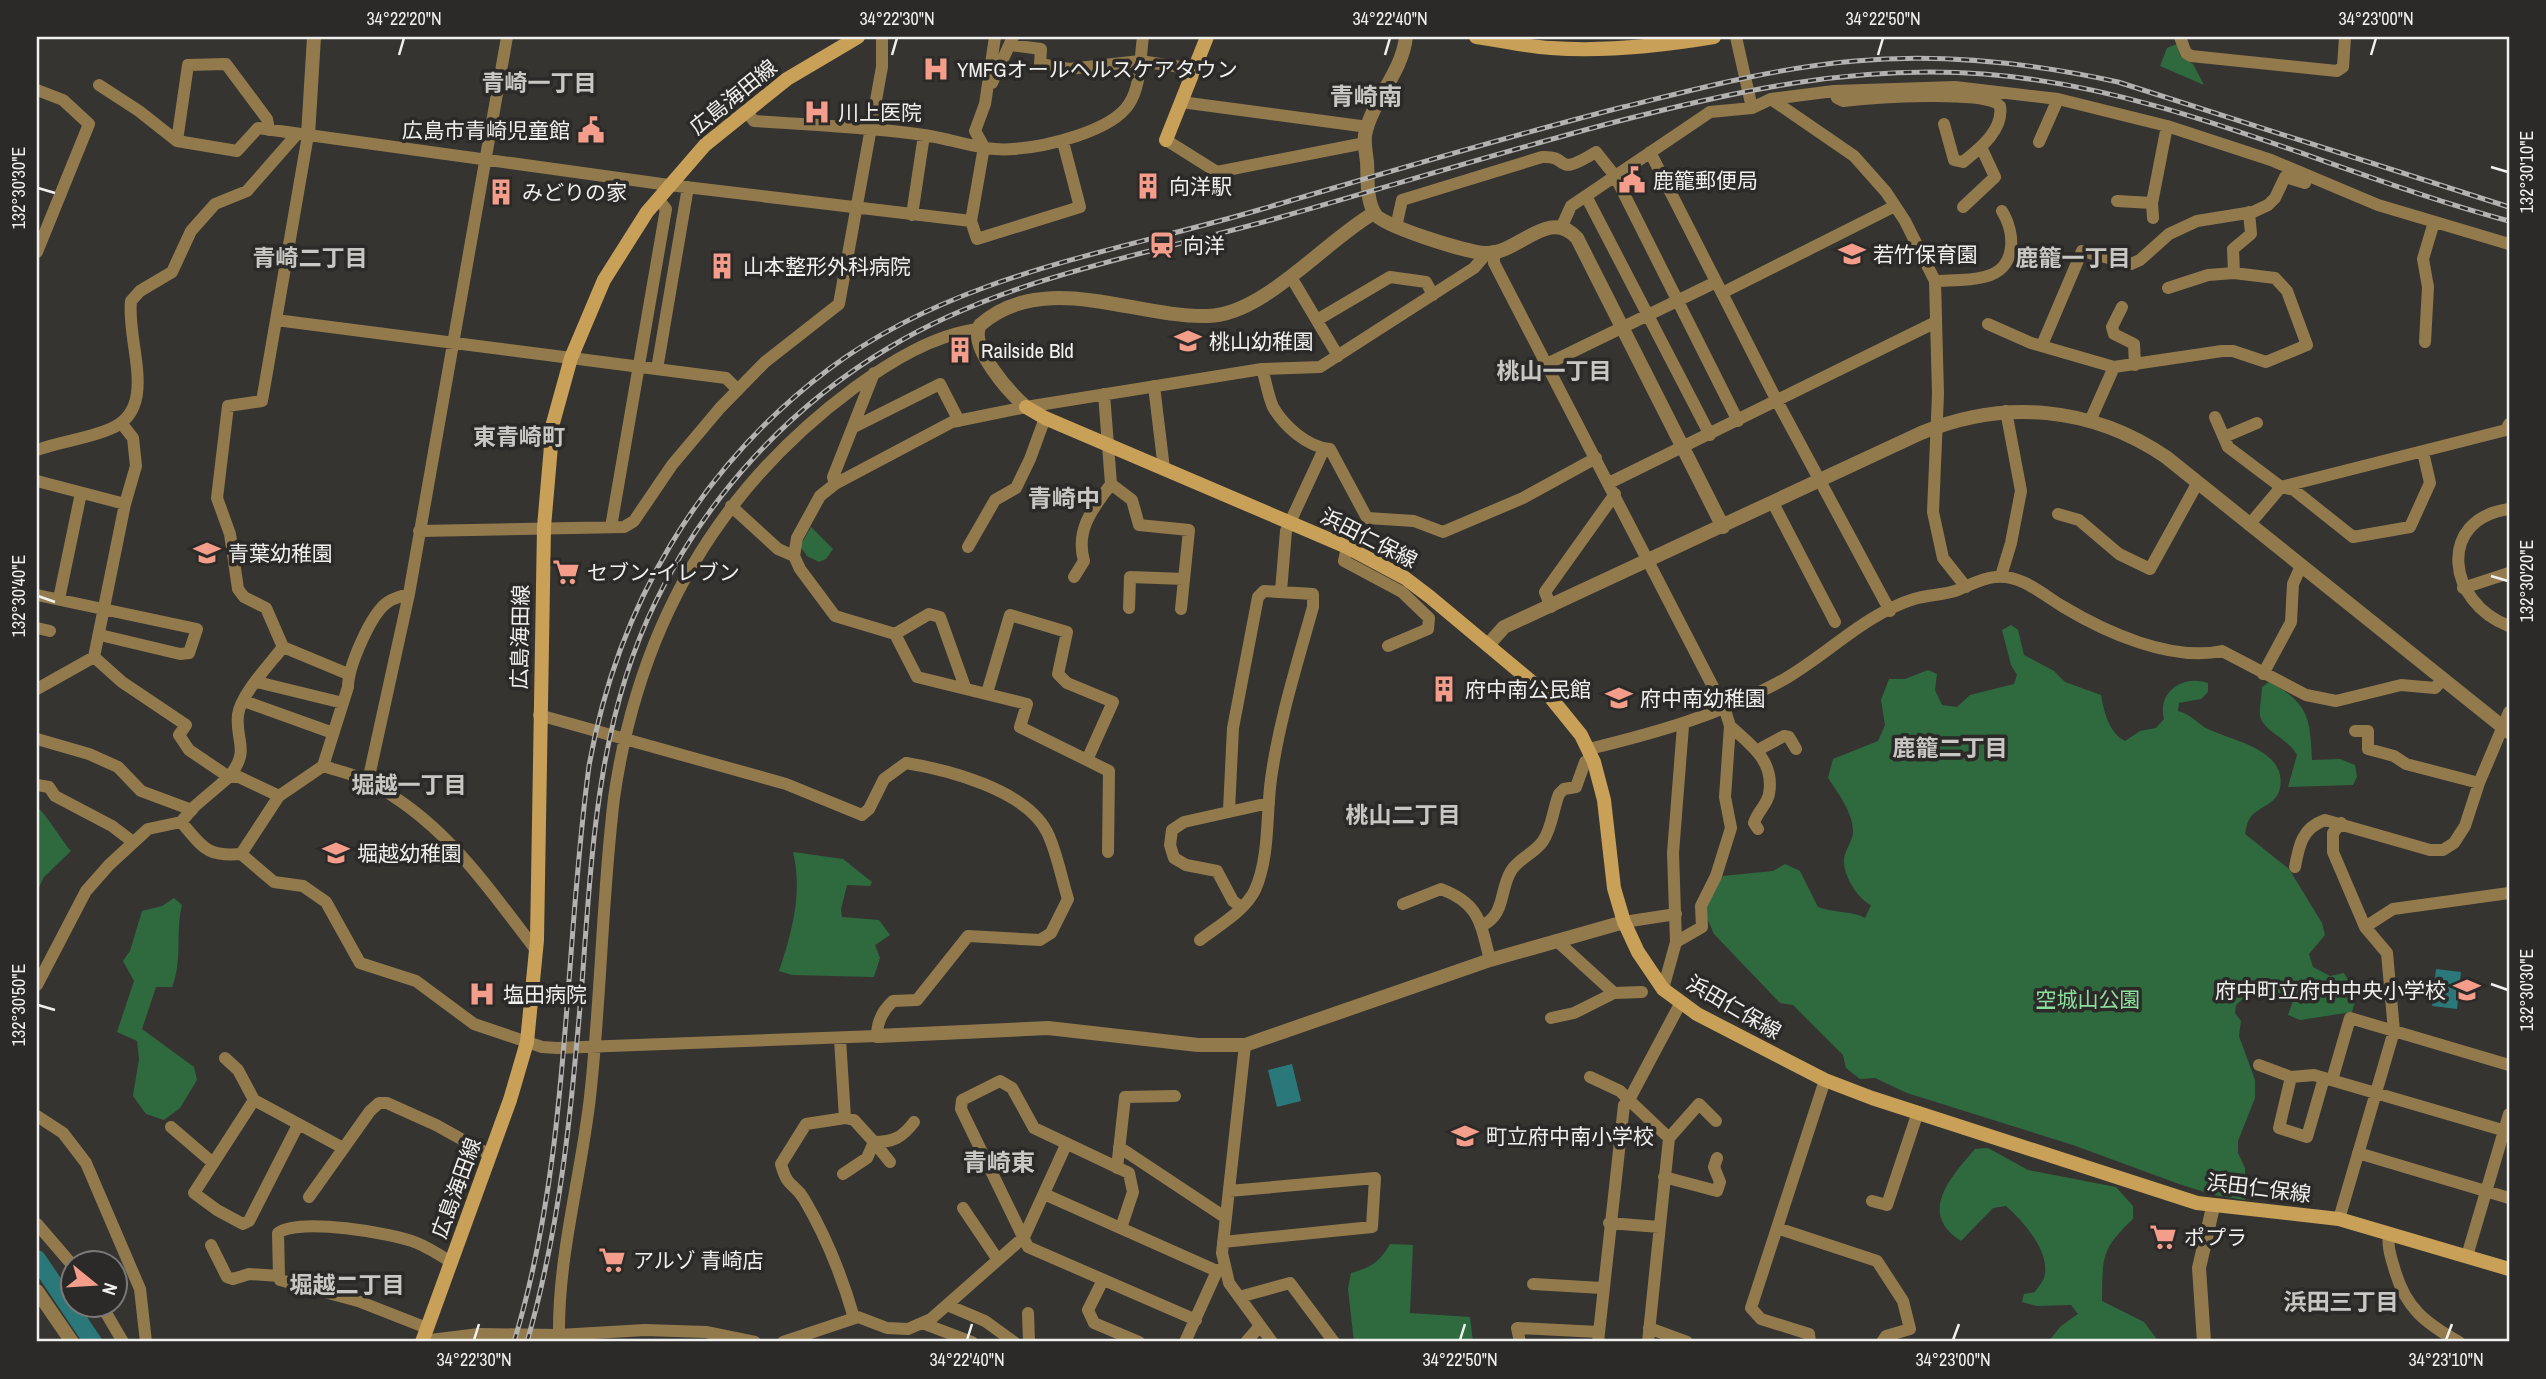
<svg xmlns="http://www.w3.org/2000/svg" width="2546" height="1379" viewBox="0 0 2546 1379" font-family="'Archivo Narrow','Noto Sans JP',sans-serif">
<rect width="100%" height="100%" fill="#353431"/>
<path fill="#2f6a3f" d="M2177,44L2180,56L2193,64L2204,85L2160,66L2167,48Z
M811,527L833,549L826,559L819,562L807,556L800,546Z
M2011,625L2018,630L2024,655L2054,671L2065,682L2101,695C2104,712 2109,733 2125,741L2140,731L2156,728L2164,719C2157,692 2183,674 2208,683V692L2201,699L2179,703L2178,711C2193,715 2198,725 2210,730C2234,741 2287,750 2280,788C2277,805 2258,806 2250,818C2247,822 2246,829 2245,834L2289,869L2322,923L2325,935L2309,954L2313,967L2330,976L2344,973L2357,995L2352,1012L2300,1020L2288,1015L2295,995L2286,990L2284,993L2247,995L2236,1005L2235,1013L2241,1021L2239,1036L2255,1080V1098L2238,1141V1153L2245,1168V1200L2214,1195L2179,1184L2073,1145L1907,1093L1875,1078L1860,1079L1846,1068L1843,1055L1793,1005L1780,1003L1714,934L1706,916L1708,898L1723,876L1773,871L1785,864L1800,871L1818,907C1833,913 1854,911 1865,918L1871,905C1857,898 1843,875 1844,859C1845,850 1852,842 1853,833C1854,814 1838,793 1828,778L1833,759L1878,741L1885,725L1881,700L1889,679H1905L1928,670L1937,674L1935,690L1942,705L1957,707L1970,695L2014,684L2017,675L2011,665L2002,630Z
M2269,682C2309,703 2310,718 2312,760L2340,759L2355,765L2357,777L2353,785L2288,787L2297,755C2287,737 2262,731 2260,715C2259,707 2262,696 2262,687Z
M37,807C44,811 62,841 71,851L44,877L37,891Z
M793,852L843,859L872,882L870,886L847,885L841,909L842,917L879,920L890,935L875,945L880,958L874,977L792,975L779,971C792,932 803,893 793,852Z
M174,898L182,905C175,932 183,961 172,987H156L142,1029L194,1067L197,1080L180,1108L164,1120L146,1114L133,1096L139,1059L137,1041L117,1032L134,981L123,961L130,951L142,911L162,906Z
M1988,1148L2028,1170L2116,1187L2133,1206V1219C2100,1250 2103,1258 2102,1301L2144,1322L2159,1342H2048L2061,1326L2078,1314L2071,1305L2037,1306L2022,1302L2024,1294L2035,1292C2037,1288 2042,1283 2044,1278C2052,1253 2023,1221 2006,1206L1993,1208L1961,1241C1917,1213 1951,1177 1975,1149Z
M1390,1244L1413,1245L1410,1313L1470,1317L1473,1342H1354L1348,1289L1351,1273C1370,1268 1380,1262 1390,1244Z"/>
<path fill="#2b787a" d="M2436,969L2461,972L2457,1009L2432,1006Z
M1292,1064L1301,1101L1277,1107L1268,1070Z"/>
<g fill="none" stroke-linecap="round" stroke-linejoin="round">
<path stroke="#2b787a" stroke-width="18" d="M37,1259L93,1342"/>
<path stroke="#937a4d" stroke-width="12" d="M1736,37L1752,108
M2180,37L2186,53L2191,56L2337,71L2343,67L2345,37
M1010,45L1041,49L1040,64L1069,69L1140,61L1194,69
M992,83L1013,37
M99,85L139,111L177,141L237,151L258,128L669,185L971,221L977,239L1080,207L1063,142
M37,90L63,100L89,124L37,252
M1834,91L1837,98L1843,101C1870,98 1986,89 2000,106C2004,130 1979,149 1963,162L1954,160L1944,124
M1771,99L1854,156L1886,192L1905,221L1935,281L1938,394L1933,512L1943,558L1966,587
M1181,102L1368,127
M746,111L754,121C810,125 868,127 924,135C953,139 984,152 1013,149C1044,147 1111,132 1129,104C1141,86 1140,58 1143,37
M308,135L262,401L228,406L217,498L230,534L238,589L244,597L266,608L283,647L348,674
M1166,140L1217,172L1365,143
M177,141L188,65L226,64L267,119L269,130
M2039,142L2058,99
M1650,152L1777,401L1890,611
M1586,196L1710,435
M2117,201L2152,203
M1963,207L1995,177L1981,147
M912,215L924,135
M2153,218L2152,203L2167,126
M971,221L984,147L975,131L985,104L995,37
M1562,226L1571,206L1710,112L1752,108L1771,99L1834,91L1955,87L2058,99L2167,126L2271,160L2378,205L2509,244
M1396,227L1402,200L1542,157C1572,155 1552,179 1596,152L1615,176L1738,421
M1494,251V263L1725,710L1730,726L1725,797L1731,828L1716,876L1701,906L1702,927L1676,942
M2234,273L2233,249L2251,234L2249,212
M1291,277L1338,356
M1935,281C1951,280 1969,281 1984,277C2017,270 2016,234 2002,211
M1722,293L1895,206
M2122,307L2112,327L2114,334L2134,344L2135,365
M276,320L726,378L738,390
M1317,320L1390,277L1426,282L1433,295
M1988,324L2031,343L2114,367L2222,351H2233L2266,362L2307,345L2287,291L2275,278L2234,273L2208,275L2168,288
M2425,342L2428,287L2423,259L2434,222
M2042,345L2082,251L2131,264L2140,260L2169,234L2197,221L2253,212L2268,205L2275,198L2285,177L2305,183
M1547,364L1716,282
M657,369L688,187
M1262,369C1266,381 1268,396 1273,407C1284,426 1307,447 1330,449L1367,518L1414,521L1443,532L1523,498L1596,458
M1154,386L1164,469
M1104,394L1111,484
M2215,417L2228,447L2281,487L2294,490L2353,537L2410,527L2430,483L2423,452
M2090,421L2114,367
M854,427L940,384L959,421
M2224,437L2257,423
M37,450C61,441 87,439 110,429C160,409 126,343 131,301L140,291L172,272L191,231L215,204L247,191L297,134
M37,481L125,504
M1609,483L1936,322
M835,484L833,477L874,373
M1773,503L1835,622
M731,506L778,549L794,556
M2509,509C2436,519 2447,603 2509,626
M2058,514L2079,520L2119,554L2150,569L2197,484
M2249,525L2281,487L2506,430L2509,424
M611,527L666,209L658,199
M419,531L624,527L634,521L672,465L720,408L765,362L839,304L882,67V37
M968,547L995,500L1016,488L1030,459L1045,418
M1347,547L1344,561L1402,592L1429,618L1428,629L1388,646
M2001,576L2011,543L2021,491L2006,411
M1074,577L1084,561C1075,530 1093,508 1111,484L1132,500L1139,525L1189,530L1181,609
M2463,588L2509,573
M1281,591L1286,531L1324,449
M37,595L197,629L189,653L180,654L100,635
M59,599L81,493
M1551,607L1545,592L1615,494
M1129,608L1130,577L1184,579
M37,628L50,631
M895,634L929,614L940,617L965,687
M94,657L122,682L186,725L179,735L189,750L229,777C251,749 235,742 238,715C240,695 270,664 283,647
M2263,674L2291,622L2293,584L2301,566
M257,682L343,703
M37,689L94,657L125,504L136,466L133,438L122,424
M987,693L1010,615L1067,632L1058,674L1067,683L1113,702L1087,760
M244,701L333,733
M1730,726C1751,745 1775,761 1769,794C1767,805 1757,812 1754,823L1758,829
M2355,731H2368V749L2394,756L2406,764L2479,783
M37,739L89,754L118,767L141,791L192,810
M1589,749C1659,732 1719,715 1783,680C1827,655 1865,614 1914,599C1927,595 1942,595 1955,591C1968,586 1982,578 1995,577C2021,574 2042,594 2062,606C2105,632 2171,662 2222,651L2306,695L2336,701L2401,685L2435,688L2443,679
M1758,750L1784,736L1789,737L1796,749
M323,766C338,771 355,774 369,782C445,822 485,884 536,950
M368,781L409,594L507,37
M37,785L49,787L55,796L112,826L133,842
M181,822C203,847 206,857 241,854L279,796L323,766L348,687C348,667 371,613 388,602C394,598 402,596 409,594
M1108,852L1109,771L1020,727L1027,704L917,677L895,634L835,616L800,569L794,556L797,538L820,496L835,484L952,422L1026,407L1262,369L1320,367L1474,268L1486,254
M241,854L274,882L303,886L326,902L360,963L416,981L474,1024L542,1047L557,1048L877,1036C877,1022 882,1011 893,1001L917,1000L968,936L1040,940L1051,933L1068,899C1061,877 1057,852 1047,832C1026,790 949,770 906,763L884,779L869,809L862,815L786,784L539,715
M2295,867C2299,845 2302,828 2325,820L2430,850H2443L2454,843L2465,826L2479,783L2509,712
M1403,904L1441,889C1480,904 1480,922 1490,960
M1241,907L1233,901L1217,871L1186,865L1174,858L1170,845L1172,830L1184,822L1269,803
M1624,922L1676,914
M1481,926C1506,915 1499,891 1511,871C1519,858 1534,854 1543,841C1552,828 1553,809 1559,794L1564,789L1576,787L1585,762L1592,757
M2365,927L2393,909L2509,893
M1200,940C1218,926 1245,911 1255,890C1270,856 1266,815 1271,779C1279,721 1297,664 1313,607V594L1264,591L1258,597L1233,728L1229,810
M37,985L86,891L109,865L148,829L181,822L195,806L229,777H239L279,796
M1663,989L1676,942L1673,853L1683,726
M1614,993L1642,992
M1551,1018L1574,1013L1614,993L1557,941
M840,1039L845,1118L806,1124L781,1164C788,1190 794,1182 804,1199C826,1236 842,1276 854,1318
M1245,1045L1222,1253L1229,1283L1272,1342
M225,1058L238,1070L254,1100L343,1148
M2259,1065L2291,1077L2314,1075L2509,1132
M1590,1077L1620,1091L1629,1100L1624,1105L1598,1342
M2291,1077L2279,1128L2307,1137L2324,1078
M2332,1080L2350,1018L2509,1065
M254,1100L194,1193L217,1210L243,1224L249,1221L298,1125
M37,1116L63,1133L86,1163L140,1289L146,1342
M845,1118L854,1120L874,1142C893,1142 902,1138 914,1122
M171,1127L213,1163
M1669,1138L1699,1104L1716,1121
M1119,1147L1226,1218
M2358,1153L2509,1198
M1117,1168L1125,1097L1175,1096
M843,1174L867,1158L874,1142L890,1162
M1664,1177L1717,1191L1720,1182L1714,1167L1717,1158
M1044,1194L1217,1271L1223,1268
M309,1197L370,1111L379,1103H387L436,1125L490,1155
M1872,1201L1887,1205L1918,1112
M963,1208L998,1260
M2339,1219L2394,1031L2387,953L2365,927L2333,852V833L2341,823
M1609,1223L1659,1227
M37,1224L74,1267
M1121,1228L1133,1192L1129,1173L1034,1128L1012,1088L1000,1081L962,1100L961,1109L1028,1247L1196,1320
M1777,1228L1877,1261L1903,1301L1910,1329L1886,1336L1882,1342
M2389,1233C2387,1247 2391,1257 2395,1271C2406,1308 2425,1323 2459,1342
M1223,1242L1372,1227L1375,1178L1229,1191
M211,1245L227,1277L233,1279L249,1274L279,1276L280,1280L358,1301L427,1328
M2467,1256L2509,1114
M279,1276L278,1233C299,1217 392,1233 417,1243C429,1248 440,1255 451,1262
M1103,1280L1088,1310L1094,1323L1139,1342
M1533,1284L1602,1288
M1239,1297L1290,1283L1334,1342
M947,1305L985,1321L1014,1342
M102,1306L123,1342
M1028,1313L1029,1342
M922,1323L972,1342
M1649,1328L1687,1342
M559,1335C558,1255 581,1177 590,1097C601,998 602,897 614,798C638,629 716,490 854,388C890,362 933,335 978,329
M422,1341L479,1334L559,1335L645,1330L706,1332L755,1342
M783,1342L858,1317L887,1328L908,1329L931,1319L1024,1237L1066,1145
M1185,1342L1217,1271
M1246,1342L1260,1326
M1520,1342L1517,1328L1599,1332
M1648,1342L1669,1138L1629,1100L1680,1004
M1810,1342L1809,1334L1761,1319L1751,1308L1825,1080"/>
<path stroke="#937a4d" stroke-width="14" d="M1406,37C1402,73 1372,100 1365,135C1364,144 1366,153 1367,162C1368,178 1366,200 1375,214C1382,226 1469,253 1485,253C1518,255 1548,206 1577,238L1723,527
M308,135L314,37
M1026,407C1010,393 968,347 980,325C1044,269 1134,318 1208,316C1264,315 1326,240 1374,213
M1488,645L1504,627L1921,433C2004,399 2091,406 2166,457L2509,732
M877,1036L1048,1028L1198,1045H1245L1490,960L1624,922
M37,1291L72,1342
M2204,1342L2199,1268L2213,1207"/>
<path stroke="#c9a057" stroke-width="14" d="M1476,37C1500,40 1526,47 1551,48C1606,52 1660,46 1714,37
M1166,140L1207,37
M1026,407L1045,418L1347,547L1405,578L1430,597L1551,698L1581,735L1594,762L1604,800L1614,888L1624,922L1638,952L1663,989L1697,1014L1825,1080L1872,1098L2197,1203L2339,1219L2509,1269
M422,1342L510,1100L527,1042L537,940L544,527L553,423L571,358L604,280L647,212L705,145L787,79L858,37"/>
<g stroke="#b3b2b0" stroke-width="5">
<path id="rail" d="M514,1342C571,1154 563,958 589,766C617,607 699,467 829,369C956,274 1113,253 1262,209C1382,174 1501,138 1623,107C1700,88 1775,68 1855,61C1943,53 2032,63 2118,82L2509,207
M527,1342C561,1224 572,1105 582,983C592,851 597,721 656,601C707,496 790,406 890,347C1007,277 1145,255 1274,219C1387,187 1498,153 1611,123C1735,91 1856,64 1984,74C2167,88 2334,174 2509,221"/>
</g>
<use href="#rail" stroke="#2b2a28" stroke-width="2.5" stroke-dasharray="8" stroke-linecap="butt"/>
</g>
<path fill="none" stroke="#f0f0ee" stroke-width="2.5" d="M399,55L404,38M892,55L897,38M1385,55L1390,38M1878,55L1883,38M2371,55L2376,38M2491,167L2508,172M38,188L55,193M2491,576L2508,581M38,596L55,602M2491,984L2508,990M38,1005L55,1010M474,1340L479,1324M967,1340L972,1324M1460,1340L1465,1324M1953,1340L1959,1324M2446,1340L2452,1324"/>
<defs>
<g id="hospital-bare" transform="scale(2.1)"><path d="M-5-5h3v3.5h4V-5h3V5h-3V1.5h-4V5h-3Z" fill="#f49d8b" stroke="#2b2a28" stroke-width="2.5" paint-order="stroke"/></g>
<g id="civic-bare" transform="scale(2.1)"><path d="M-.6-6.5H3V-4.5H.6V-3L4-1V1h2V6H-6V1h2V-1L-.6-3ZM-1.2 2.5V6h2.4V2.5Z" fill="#f49d8b" stroke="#2b2a28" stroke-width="2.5" paint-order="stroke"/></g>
<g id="building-bare" transform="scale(2.1)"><path d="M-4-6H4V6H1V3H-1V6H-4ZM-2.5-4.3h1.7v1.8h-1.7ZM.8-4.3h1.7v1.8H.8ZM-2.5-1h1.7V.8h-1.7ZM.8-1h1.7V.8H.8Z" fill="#f49d8b" stroke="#2b2a28" stroke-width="2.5" paint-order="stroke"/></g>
<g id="station-bare" transform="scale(2.1)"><path d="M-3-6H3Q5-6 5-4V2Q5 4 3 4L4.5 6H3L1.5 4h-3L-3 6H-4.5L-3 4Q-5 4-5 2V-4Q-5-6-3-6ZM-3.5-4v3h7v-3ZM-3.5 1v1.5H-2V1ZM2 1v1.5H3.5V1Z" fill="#f49d8b" stroke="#2b2a28" stroke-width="2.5" paint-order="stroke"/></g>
<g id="school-bare" transform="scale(2.1)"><path d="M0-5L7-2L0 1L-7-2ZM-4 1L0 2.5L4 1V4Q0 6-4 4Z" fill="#f49d8b" stroke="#2b2a28" stroke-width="2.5" paint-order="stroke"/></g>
<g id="supermarket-bare" transform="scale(2.1)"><path d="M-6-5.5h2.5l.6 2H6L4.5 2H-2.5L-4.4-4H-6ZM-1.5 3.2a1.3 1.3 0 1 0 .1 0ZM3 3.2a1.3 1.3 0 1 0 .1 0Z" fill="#f49d8b" stroke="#2b2a28" stroke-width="2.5" paint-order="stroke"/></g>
</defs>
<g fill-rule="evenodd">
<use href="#hospital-bare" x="936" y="69"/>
<use href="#hospital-bare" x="817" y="112"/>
<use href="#civic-bare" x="591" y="130"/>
<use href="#civic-bare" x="1632" y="180"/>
<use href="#building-bare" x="1148" y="186"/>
<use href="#building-bare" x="501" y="192"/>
<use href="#station-bare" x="1162" y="245"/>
<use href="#school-bare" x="1852" y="254"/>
<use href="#building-bare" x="722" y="266"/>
<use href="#school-bare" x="1188" y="341"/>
<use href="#building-bare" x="960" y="350"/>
<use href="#school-bare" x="207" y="553"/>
<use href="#supermarket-bare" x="566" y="572"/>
<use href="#building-bare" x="1444" y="689"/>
<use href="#school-bare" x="1619" y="698"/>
<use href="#school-bare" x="336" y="853"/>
<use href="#school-bare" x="2467" y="990"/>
<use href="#hospital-bare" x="482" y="994"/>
<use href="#school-bare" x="1465" y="1136"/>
<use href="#supermarket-bare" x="2163" y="1237"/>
<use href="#supermarket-bare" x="612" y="1260"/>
</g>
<g text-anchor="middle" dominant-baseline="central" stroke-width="7" stroke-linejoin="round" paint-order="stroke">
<g font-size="21" fill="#f0f0ee" stroke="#2b2a28" text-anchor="start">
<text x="957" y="69">YMFGオールヘルスケアタウン</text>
<text x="838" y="112">川上医院</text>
<text x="570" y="130" text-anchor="end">広島市青崎児童館</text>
<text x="1653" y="180">鹿籠郵便局</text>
<text x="1169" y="186">向洋駅</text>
<text x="522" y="192">みどりの家</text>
<text x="1183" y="245">向洋</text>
<text x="1873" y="254">若竹保育園</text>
<text x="743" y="266">山本整形外科病院</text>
<text x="1209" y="341">桃山幼稚園</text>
<text x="981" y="350">Railside Bld</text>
<text x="228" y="553">青葉幼稚園</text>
<text x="587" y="572">セブン-イレブン</text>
<text x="1465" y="689">府中南公民館</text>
<text x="1640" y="698">府中南幼稚園</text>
<text x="357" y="853">堀越幼稚園</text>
<text x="2446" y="990" text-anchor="end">府中町立府中中央小学校</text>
<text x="503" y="994">塩田病院</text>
<text x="1486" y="1136">町立府中南小学校</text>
<text x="2184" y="1237">ポプラ</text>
<text x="633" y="1260">アルゾ 青崎店</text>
</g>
<g font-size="21" fill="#f0f0ee" stroke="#2b2a28">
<text transform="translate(733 97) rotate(-39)">広島海田線</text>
<text transform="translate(1369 538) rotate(27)">浜田仁保線</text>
<text transform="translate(520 637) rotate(-89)">広島海田線</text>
<text transform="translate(1734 1007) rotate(30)">浜田仁保線</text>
<text transform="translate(456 1188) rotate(-70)">広島海田線</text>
<text transform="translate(2259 1188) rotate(7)">浜田仁保線</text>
</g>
<g font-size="21" fill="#8bdf9d" stroke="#2b2a28">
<text x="2088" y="999">空城山公園</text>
</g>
<g font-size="23" font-weight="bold" fill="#c8c7c4" stroke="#2b2a28">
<text x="539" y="82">青崎一丁目</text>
<text x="310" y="257">青崎二丁目</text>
<text x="2073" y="257">鹿籠一丁目</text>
<text x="1554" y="370">桃山一丁目</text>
<text x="519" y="436">東青崎町</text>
<text x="1950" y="747">鹿籠二丁目</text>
<text x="409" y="784">堀越一丁目</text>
<text x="1403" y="814">桃山二丁目</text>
<text x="347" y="1284">堀越二丁目</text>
<text x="2341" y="1301">浜田三丁目</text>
</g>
<g font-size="24" font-weight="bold" fill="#c8c7c4" stroke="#2b2a28">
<text x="1366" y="96">青崎南</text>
<text x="1064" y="498">青崎中</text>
<text x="999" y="1162">青崎東</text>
</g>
</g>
<rect width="2546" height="1379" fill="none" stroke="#2b2a28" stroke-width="77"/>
<g transform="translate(94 1284) rotate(108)"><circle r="33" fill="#2b2a28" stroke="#7a7977" stroke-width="2"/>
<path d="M0-5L12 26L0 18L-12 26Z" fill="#f49d8b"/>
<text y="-10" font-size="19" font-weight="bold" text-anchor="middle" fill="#f0f0ee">N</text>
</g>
<rect x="38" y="38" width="2470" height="1302" fill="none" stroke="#f0f0ee" stroke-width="2.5"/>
<g font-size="18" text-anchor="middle" fill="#f0f0ee">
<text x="404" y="25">34°22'20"N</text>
<text x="897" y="25">34°22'30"N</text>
<text x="1390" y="25">34°22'40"N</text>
<text x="1883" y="25">34°22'50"N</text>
<text x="2376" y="25">34°23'00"N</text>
<text transform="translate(2527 172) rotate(-90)" y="6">132°30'10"E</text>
<text transform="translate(19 188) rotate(-90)" y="6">132°30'30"E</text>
<text transform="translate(2527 581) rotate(-90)" y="6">132°30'20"E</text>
<text transform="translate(19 596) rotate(-90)" y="6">132°30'40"E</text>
<text transform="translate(2527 990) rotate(-90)" y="6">132°30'30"E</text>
<text transform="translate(19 1005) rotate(-90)" y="6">132°30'50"E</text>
<text x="474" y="1366">34°22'30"N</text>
<text x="967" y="1366">34°22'40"N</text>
<text x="1460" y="1366">34°22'50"N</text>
<text x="1953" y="1366">34°23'00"N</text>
<text x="2446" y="1366">34°23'10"N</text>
</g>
</svg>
